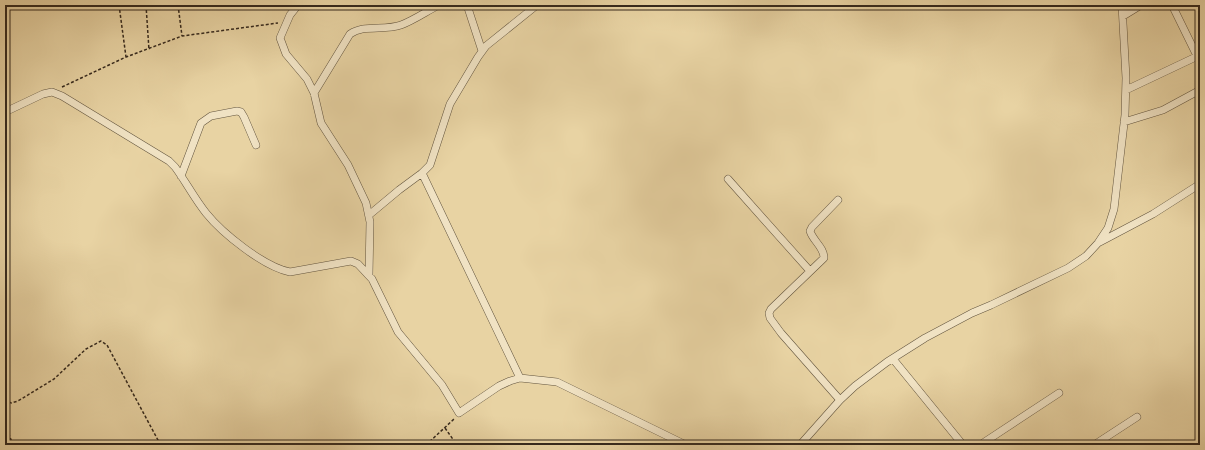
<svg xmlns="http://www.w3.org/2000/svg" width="1205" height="450" viewBox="0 0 1205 450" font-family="'IM FELL Double Pica',serif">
<rect width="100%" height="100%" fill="#e8d3a3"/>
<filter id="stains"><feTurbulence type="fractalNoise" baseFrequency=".005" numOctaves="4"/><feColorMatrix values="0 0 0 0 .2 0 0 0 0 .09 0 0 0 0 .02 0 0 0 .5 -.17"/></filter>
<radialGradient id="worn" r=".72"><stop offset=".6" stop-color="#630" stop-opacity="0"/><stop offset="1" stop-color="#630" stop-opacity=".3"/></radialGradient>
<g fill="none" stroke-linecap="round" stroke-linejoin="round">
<g stroke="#62543e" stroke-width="8">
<path id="minor" d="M298,5L290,15L280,38L286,54L307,79L314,93L321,123L348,165L366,203L370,222L369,275
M467,5L482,51
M1172,5L1200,62
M1123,16L1141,5
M1126,90L1200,55
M314,93L350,34C364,24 384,31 401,25C414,20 427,11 439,5
M5,112L43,94L52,92L62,96L169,161L175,167C186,182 194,198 206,213C222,233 264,267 290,272L351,261L358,264L372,279L398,332L442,385L459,413L499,386L510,381L520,378L557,382L686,445
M1124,122L1163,110L1200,90
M422,173L520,378
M181,176L201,123L211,116L237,111L241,112L244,117L256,145
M728,179L810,271
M838,200L812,227L810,231C813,241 824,247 824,258L771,309L769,313L770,318L781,333L840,400
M369,215L399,190L422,173L430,165L450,104L478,57L486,46L537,5
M1100,242L1153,214L1200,184
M893,359L963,445
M800,445L840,400L855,386L887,362L925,338L972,313L991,305L1068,268L1086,256L1098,243L1108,228L1114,209L1125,115L1126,78L1122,5
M980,445L1059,393
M1094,445L1137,417"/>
</g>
<path stroke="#35291d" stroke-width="1.5" stroke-dasharray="3 2" stroke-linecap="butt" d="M119,5L126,57
M146,5L149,50
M178,5L182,36
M62,87L126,57L182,36L278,23
M5,399L11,403L18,401L54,379L86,349L101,341L107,345L159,442
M5,424L13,445
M445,428L457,445
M426,445L454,419
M648,445L658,441"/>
<use href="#minor" stroke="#f0e2c3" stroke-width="7"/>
</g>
<rect width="1205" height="450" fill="none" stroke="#e8d3a3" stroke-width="20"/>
<rect x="6" y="6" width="1193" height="438" fill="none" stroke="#35291d" stroke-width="2"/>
<rect x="10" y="10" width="1185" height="430" fill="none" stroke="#35291d"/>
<rect width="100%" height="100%" filter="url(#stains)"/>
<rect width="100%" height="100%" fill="url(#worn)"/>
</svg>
